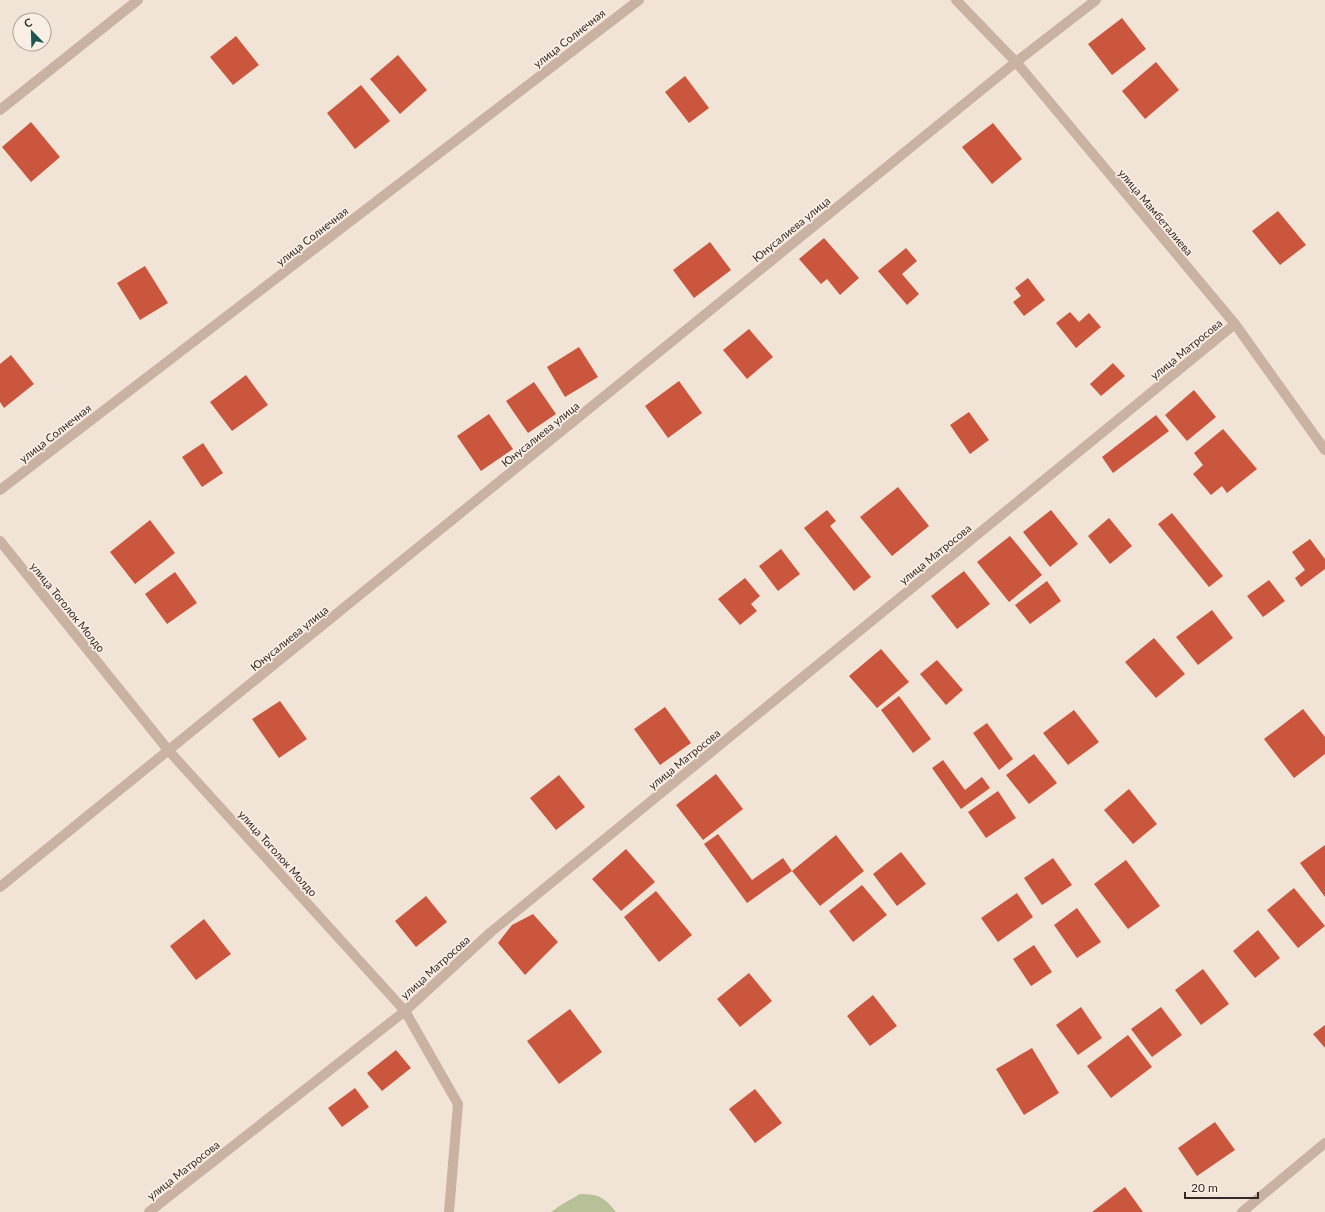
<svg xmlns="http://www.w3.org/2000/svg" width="1325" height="1212" viewBox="0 0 1325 1212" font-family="Lato,sans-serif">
<rect width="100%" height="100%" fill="#f2e3d7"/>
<path fill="#b6c197" d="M580,1194C599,1194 604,1197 616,1212H551L561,1205Z"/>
<path fill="#ca563d" d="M1122,18L1146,49L1112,75L1088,44Z
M236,36L259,65L233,85L210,57Z
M398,55L427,90L400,114L370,79Z
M1156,62L1179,90L1145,119L1122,91Z
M685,76L709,108L689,123L665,92Z
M361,85L390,121L355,149L327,113Z
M31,122L60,157L31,182L2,147Z
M993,123L1022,159L992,184L962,147Z
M1278,211L1306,245L1280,265L1252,231Z
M824,238L859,278L840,295L827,279L821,284L799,259Z
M710,242L731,270L694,298L673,270Z
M906,248L917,261L902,274L919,294L907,305L878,271Z
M145,266L168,303L140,320L117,283Z
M1028,278L1045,300L1024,316L1013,302L1021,296L1015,288Z
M1070,312L1079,322L1089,313L1101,327L1076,348L1056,323Z
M749,329L773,357L747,379L723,350Z
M579,347L598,377L565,397L547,367Z
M11,355L34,384L4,408L0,402V364Z
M1113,363L1125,376L1101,396L1090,384Z
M246,375L268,405L232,431L210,402Z
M679,381L702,413L668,438L645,406Z
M534,382L556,414L528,433L506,401Z
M1194,390L1216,417L1187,441L1165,415Z
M969,412L989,440L970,454L950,425Z
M489,414L513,449L481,471L457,436Z
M1156,415L1169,431L1113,473L1102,457Z
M1223,429L1257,469L1227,493L1222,486L1211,495L1193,474L1203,465L1194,453Z
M203,443L223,473L202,487L182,457Z
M898,487L929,526L892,556L860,517Z
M827,510L836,521L830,526L871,577L854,591L804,528Z
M1051,510L1078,544L1050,567L1023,532Z
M1172,513L1223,576L1209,587L1158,524Z
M1109,518L1132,546L1110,564L1088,536Z
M150,520L175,553L135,584L110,552Z
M1010,536L1042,575L1009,602L977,562Z
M1310,539L1325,559V569L1301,587L1295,578L1305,570L1292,552Z
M781,549L800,574L778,591L759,566Z
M964,571L990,604L957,629L931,596Z
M175,572L197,603L167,624L145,594Z
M745,578L760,596L751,604L757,611L740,625L718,599Z
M1269,580L1285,601L1263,617L1247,596Z
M1047,581L1061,601L1030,624L1015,605Z
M1212,610L1233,638L1198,665L1176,637Z
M1154,638L1185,674L1156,698L1125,662Z
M881,649L909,682L877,708L849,676Z
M937,660L963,690L946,705L920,674Z
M899,696L931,739L913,753L881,710Z
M280,701L307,739L279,758L252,719Z
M665,707L691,743L660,765L634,729Z
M1303,709L1325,737V754L1294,778L1264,739Z
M1074,710L1099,742L1068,765L1043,733Z
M987,723L1013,759L999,770L973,733Z
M1034,754L1057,783L1029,804L1006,775Z
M943,760L965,790L982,777L990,788L961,809L932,768Z
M716,774L743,809L703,840L676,805Z
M559,775L585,807L556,830L530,798Z
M1129,789L1157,824L1133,844L1104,810Z
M998,791L1016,818L986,838L968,812Z
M718,834L752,880L783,858L792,871L747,903L704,844Z
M836,835L864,871L820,906L792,871Z
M1325,845V897L1300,863Z
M626,849L655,882L621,911L592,879Z
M901,852L926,884L897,906L873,874Z
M1053,858L1072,885L1042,905L1024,878Z
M1126,860L1160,906L1128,929L1094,884Z
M862,885L887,915L853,942L829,911Z
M1294,888L1325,926L1298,948L1267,910Z
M656,891L692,935L659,962L624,917Z
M1017,893L1033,917L998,942L981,918Z
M426,896L447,922L416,947L395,921Z
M1077,908L1101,942L1077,958L1054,925Z
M533,914L558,942L525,975L498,943L512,925Z
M204,919L231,954L196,980L170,946Z
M1258,930L1280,958L1255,978L1233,951Z
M1034,945L1052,972L1031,986L1013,959Z
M1203,969L1229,1004L1201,1025L1175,990Z
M749,973L772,1001L740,1027L717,999Z
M873,995L897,1026L870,1046L847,1016Z
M1081,1007L1102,1038L1078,1055L1056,1025Z
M1161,1007L1182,1035L1152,1057L1131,1029Z
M570,1009L602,1052L559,1084L527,1041Z
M1325,1025V1048L1313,1034Z
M1128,1035L1152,1067L1111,1098L1087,1066Z
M1032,1048L1059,1093L1024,1115L996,1069Z
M396,1050L411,1068L382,1091L367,1073Z
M355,1088L369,1107L342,1127L328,1108Z
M755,1089L782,1123L755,1143L729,1109Z
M1215,1122L1235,1150L1197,1176L1178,1148Z
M1125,1187L1143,1212H1092Z"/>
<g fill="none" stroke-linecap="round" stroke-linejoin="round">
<path stroke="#cab2a3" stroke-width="10" d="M956,0L1016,62L1235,324L1325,450
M0,110L138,0
M0,490L639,0
M0,887L1016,62L1096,0
M149,1212L405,1011L491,932L1235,324
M1242,1212L1325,1143"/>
<path stroke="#cab2a3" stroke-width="10" d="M0,541L169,751L405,1011L458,1104L449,1212"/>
</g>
<g text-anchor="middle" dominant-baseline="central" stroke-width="3.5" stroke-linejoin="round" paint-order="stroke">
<g font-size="11" fill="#352925" stroke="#f9eee3">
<text transform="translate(569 38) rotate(-38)">улица Солнечная</text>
<text transform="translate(1156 212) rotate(50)">улица Мамбеталиева</text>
<text transform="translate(791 229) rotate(-39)">Юнусалиева улица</text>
<text transform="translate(312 236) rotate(-38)">улица Солнечная</text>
<text transform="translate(1186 349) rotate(-39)">улица Матросова</text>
<text transform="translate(55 433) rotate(-38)">улица Солнечная</text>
<text transform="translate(540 434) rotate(-39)">Юнусалиева улица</text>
<text transform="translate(935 554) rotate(-39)">улица Матросова</text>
<text transform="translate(68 607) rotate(51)">улица Тоголок Молдо</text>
<text transform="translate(289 638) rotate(-39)">Юнусалиева улица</text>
<text transform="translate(684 759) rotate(-39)">улица Матросова</text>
<text transform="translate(278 853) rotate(48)">улица Тоголок Молдо</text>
<text transform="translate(435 967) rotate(-42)">улица Матросова</text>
<text transform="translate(183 1170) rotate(-38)">улица Матросова</text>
</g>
</g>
<g transform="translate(32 32) rotate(337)"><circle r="19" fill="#f9eee3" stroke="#ab9f97"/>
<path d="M0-3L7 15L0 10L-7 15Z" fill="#1a5757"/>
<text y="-6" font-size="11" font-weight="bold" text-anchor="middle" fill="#352925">С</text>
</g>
<path d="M1185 1192v6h73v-6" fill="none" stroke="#352925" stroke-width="2"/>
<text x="1191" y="1192" font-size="12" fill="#352925" stroke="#f9eee3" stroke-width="3" paint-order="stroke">20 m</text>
</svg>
